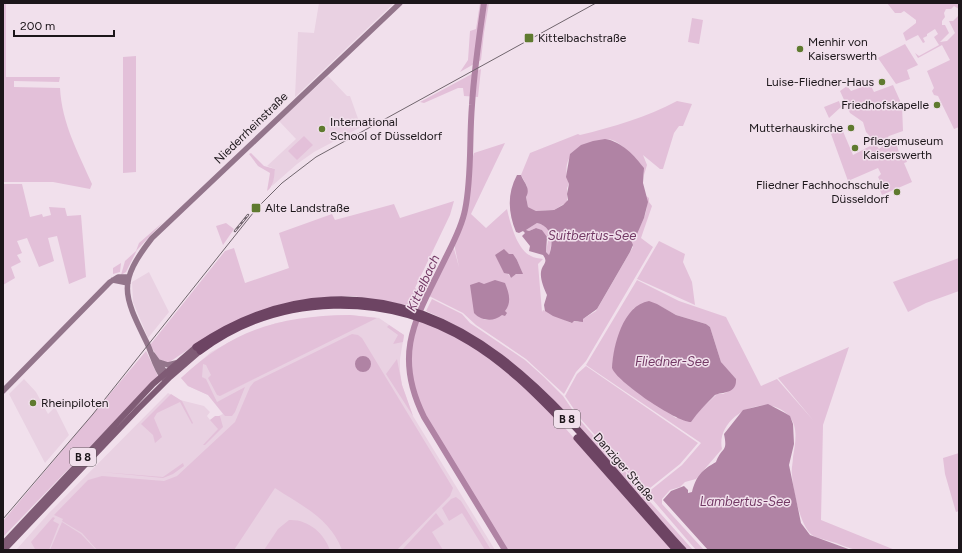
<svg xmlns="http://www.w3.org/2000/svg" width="962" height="553" viewBox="0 0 962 553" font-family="Figtree,sans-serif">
<rect width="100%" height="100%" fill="#f1e0ec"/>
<path fill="#e9d1e2" d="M319,3L393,4L295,97L298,32L314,33Z
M328,76L347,96H350L361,127L314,152L297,164L272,186L275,169L267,166L296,139L279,121Z
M149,272L169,312L148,338L133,302L132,282Z
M350,315L379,318L404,335L400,359V371L402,385L413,416L495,550H16L49,513L168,393L180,400L204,406L210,412L207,416L210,420L223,414L208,395L188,386L181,378L211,352L241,336L276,323L323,316Z
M24,379L36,392L48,414L55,407L69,435L45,463L9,394Z"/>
<path fill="#e3c0d9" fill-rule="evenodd" d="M3,3H6V77H60L59,82L14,81V87L60,88C62,124 78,152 92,184L90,189L53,182H3Z
M480,3H489L484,33L481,31L484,33L481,60L460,72L468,60L470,31L476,29Z
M887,3H959V9L954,6L951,9H946L944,13L945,17L942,21V25H945L949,33L940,42L947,41L955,33L949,21H953L959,15V127L954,129L938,96L934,95L932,91L934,88L927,71L950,60L942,45L918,58L915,53L919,56L939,45L934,37L938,34L935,29L927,34V36L923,38L925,42L923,43L918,35L906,41L903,33L916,23V20L904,11L901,13H895Z
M692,18L703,20L699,44L688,42Z
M905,44L918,65L907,70L910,79L896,84L878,58Z
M136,56V172L123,173V57Z
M481,69L478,97L464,96L463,88H458L424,103L420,102Z
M870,84L874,92L893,85L902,105L903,131L889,136L879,146L866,132L863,122L850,113L840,91L847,86L851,91Z
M677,101L692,104L683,126H679L674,133L663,169H660L643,155L647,165L644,175C645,165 635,159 629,153C624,148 619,142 612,140C608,138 604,140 600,141C576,145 560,158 569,184L567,188V202L554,210L536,211L528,207L526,197L527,186L521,175L530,153L578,134L580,135C613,127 647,117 677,101Z
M839,101L841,107L829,118L824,107Z
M842,129L853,155L872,145L871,143L874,142L879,149L892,138L894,144L896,143L901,158L905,156L907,162L904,163L912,182L882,195L877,183L880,181L878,177L881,174L878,168L848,181L831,134Z
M304,136L313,145L297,160L288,151Z
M505,143L471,214L486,228L507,209C510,222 517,250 531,256C534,258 539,258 543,259L538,264L542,312L543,310C553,314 562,319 571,323L573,321L578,322L596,311L633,247L631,240C640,227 650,213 646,196L649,198V202L652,206L641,238L653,247L586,361L576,372L564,394L526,359L476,325L463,313L429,296L453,245L459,267L454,244L466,211L470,166L474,153ZM509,254L517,260L522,272L514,275L511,278L495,255ZM483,284L509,299C504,313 500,318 485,320L476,314Z
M251,153L264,166L275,169C274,177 274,186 267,191L270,173L258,166L249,154Z
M3,184H22L30,217L42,214L43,217L51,215L49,207L65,208L67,216L81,215L86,277L69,284L57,236L48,238L54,261L39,267L27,238L17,241L22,253L17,255L21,262L11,267L15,278L3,285Z
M454,201L450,215L415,288L424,294L417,303V308L400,304L353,296L328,297L301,300L195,345L168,363L159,359L150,345L225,251L234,248L245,283L289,268L279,233L332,214L335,220L394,204L400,218Z
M162,223L137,250L126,272L121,275L125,261L136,251L139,243Z
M226,223L234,229L223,245L216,226Z
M537,223C552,226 553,242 549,255L546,252L548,241L542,230L536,228L529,231L526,230Z
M659,241L685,254L683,262L692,282L695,305L637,279Z
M959,258V291L926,303L908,312L893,282Z
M121,263L120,272L113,274V268Z
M637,280L679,301L726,317L761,386L777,379L813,420L778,378L849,347L823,425L821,520L895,550C883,550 870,552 858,550C849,549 838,543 829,541C824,539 816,538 812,535C800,526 793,490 792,475C791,469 793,463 793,457C795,444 799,427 789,416C766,390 715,417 722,449L696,479L685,482L680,487L670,490L662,499V504L704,550H696L647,493L682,465L701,443L586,365ZM658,305L676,315L706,324L710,327L721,362L728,372L729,391L723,394H717L701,409L676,418L630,387L612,368C613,346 622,326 634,308Z
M432,299L462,314L470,323L525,360L544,377L563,396L578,418L644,493L638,498C575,427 517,349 426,311Z
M350,315L377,318L220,396L217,395L208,378L211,375L206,365L203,364L202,377L206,379L217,402L245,387L235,412L232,416H225L208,395L188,386L181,378C234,329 279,316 350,315Z
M419,320C494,344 550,410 600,468C624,495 648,523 673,550H507L425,416C409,384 404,354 419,320Z
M389,325L404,335L403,342L393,344L398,335L387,327Z
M352,334L358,335L362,338L453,488L450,496L397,550H342C330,518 302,506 275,488L234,550H97L82,533L62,521L63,519L54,515L88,480L102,476L164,481L177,476L235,422L250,387L254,382Z
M146,351L158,376L3,537V521Z
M397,359L402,385L413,416L386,374Z
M586,366L698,443L680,464L645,492L580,418L565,396L577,374Z
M171,394L182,401L193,423L192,424L180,402L157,413L154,418L162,437L155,443L153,435L141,424Z
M215,416H220L223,427L205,445H203L218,429L210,420Z
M959,453V511L956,512L945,474L943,458Z
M183,463L184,466L173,474L163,478L101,472L163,477Z
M644,495L693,550H685L639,499Z
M456,497L461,501L491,550H485L462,513L449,521L442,508L451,499Z
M436,513L444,524L432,532L443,550H402Z
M53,517L55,518L53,521L59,524L49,550L35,549L31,542Z
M289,520C308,519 324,533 330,550H264L278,529Z
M62,522L81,534L96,550H50Z"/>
<path fill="#b083a4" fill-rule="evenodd" d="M605,139C621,141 635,156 644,168L643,183L648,202L644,218L637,234L631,240L633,245L630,252L597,309L583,319V322L574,321L572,323L553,316L545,311L544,305L547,295C544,289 540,279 541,272C542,264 549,263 543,255L529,251L530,246L522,236L525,233L523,231L519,233L516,232C508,212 507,194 517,175H521C524,183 531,188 526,197L528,207L536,211L554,210L563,205L568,200L567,194L569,184L566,177L570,154L581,145L593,141ZM537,223C552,226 554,243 549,255L546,252L547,237L542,230L536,228L529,231L526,230Z
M504,249L509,254H513L517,260L523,274H516L511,278L509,274L504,273L495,255Z
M495,280L505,283C509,293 512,302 505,311L507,313L505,316L502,315C494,322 481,321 474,313L470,285L479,282L484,284Z
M649,301L657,304L676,315L706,324L710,327L721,362L736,379C737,396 719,391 714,396C706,404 698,412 691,422C676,422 616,381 612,368C613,346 623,305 649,301Z
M355 364a8 8 0 1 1 16 0a8 8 0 1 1-16 0Z
M768,404L785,413L790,416L793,424L794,444L789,465L801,523L810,535L851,550H708L663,500L671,491L684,486L688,490V493L692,492C696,476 702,470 716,462C722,446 728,453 724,434L743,410Z"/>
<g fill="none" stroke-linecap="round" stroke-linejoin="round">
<path stroke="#b083a4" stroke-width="6" d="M484,3C479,37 474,71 472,105C469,139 472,177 465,210C462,226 454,241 447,255C418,315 391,351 424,417L505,550"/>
<path stroke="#93758b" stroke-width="5.5" d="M113,280L128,283
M153,355L168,376
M159,362L168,365L176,363
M164,379C155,368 153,356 147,343C123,294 117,283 152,238L400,3
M3,391L110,282L118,277H128"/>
<path stroke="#7f5b75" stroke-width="6" d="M3,544L153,384L196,347
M4,550L138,409L170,377L200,351"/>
<path stroke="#6d4463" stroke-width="7" d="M196,347C237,319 282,302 331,300C493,293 586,446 683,550
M200,351C279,292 387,291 470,342C505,363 534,392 562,421
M577,438L676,550"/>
<path stroke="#70656d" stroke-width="1" d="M3,519L93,414L257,208L282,183L316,157L596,3"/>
<g stroke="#70656d" stroke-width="2.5">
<path id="rail" d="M235,231L248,215"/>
</g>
<use href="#rail" stroke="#f1e0ec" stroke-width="1" stroke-dasharray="3" stroke-linecap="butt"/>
</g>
<g fill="#5f7a2f" stroke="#f1e0ec" stroke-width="1.5">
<rect x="524" y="33" width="10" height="10" rx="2"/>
<circle cx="800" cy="49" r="4"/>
<circle cx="882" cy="82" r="4"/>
<circle cx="937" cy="105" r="4"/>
<circle cx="851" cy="128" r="4"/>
<circle cx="322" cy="129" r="4"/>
<circle cx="855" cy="148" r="4"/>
<circle cx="897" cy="192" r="4"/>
<rect x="251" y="203" width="10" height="10" rx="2"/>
<circle cx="33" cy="403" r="4"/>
</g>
<g text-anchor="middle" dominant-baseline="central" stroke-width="3" stroke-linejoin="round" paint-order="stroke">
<g fill="#f1e0ec" stroke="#5c5359" stroke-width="1">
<rect x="554" y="410" width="26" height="18" rx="3"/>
<rect x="70" y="448" width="26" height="18" rx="3"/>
</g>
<g font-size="11" font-weight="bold" fill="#1c161a">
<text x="567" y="419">B 8</text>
<text x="83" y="457">B 8</text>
</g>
<g font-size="12" fill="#1c161a" stroke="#f1e0ec" text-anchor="start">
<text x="538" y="38">Kittelbachstraße</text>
<text x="808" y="42">Menhir von<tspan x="808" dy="14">Kaiserswerth</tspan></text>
<text x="874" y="82" text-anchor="end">Luise-Fliedner-Haus</text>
<text x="929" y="105" text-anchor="end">Friedhofskapelle</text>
<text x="330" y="122">International<tspan x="330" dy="14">School of Düsseldorf</tspan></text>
<text x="843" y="128" text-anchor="end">Mutterhauskirche</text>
<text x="863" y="141">Pflegemuseum<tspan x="863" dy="14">Kaiserswerth</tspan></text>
<text x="889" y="185" text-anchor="end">Fliedner Fachhochschule<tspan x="889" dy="14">Düsseldorf</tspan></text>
<text x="265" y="208">Alte Landstraße</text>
<text x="41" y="403">Rheinpiloten</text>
</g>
<g font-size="12" fill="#1c161a" stroke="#f1e0ec">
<text transform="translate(251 128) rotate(-44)">Niederrheinstraße</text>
<text transform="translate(624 467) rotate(49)">Danziger Straße</text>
</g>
<g font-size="13" font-style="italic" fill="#733965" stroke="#f1e0ec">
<text x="592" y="235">Suitbertus-See</text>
<text transform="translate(423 283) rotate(-65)">Kittelbach</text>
<text x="672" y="361">Fliedner-See</text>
<text x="745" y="501">Lambertus-See</text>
</g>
</g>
<rect width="962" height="553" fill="none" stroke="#1c161a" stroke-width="8"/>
<path d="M14 30v6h100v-6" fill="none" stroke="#1c161a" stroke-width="2"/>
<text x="20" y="30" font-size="12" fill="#1c161a" stroke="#f1e0ec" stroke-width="3" paint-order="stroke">200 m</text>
</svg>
